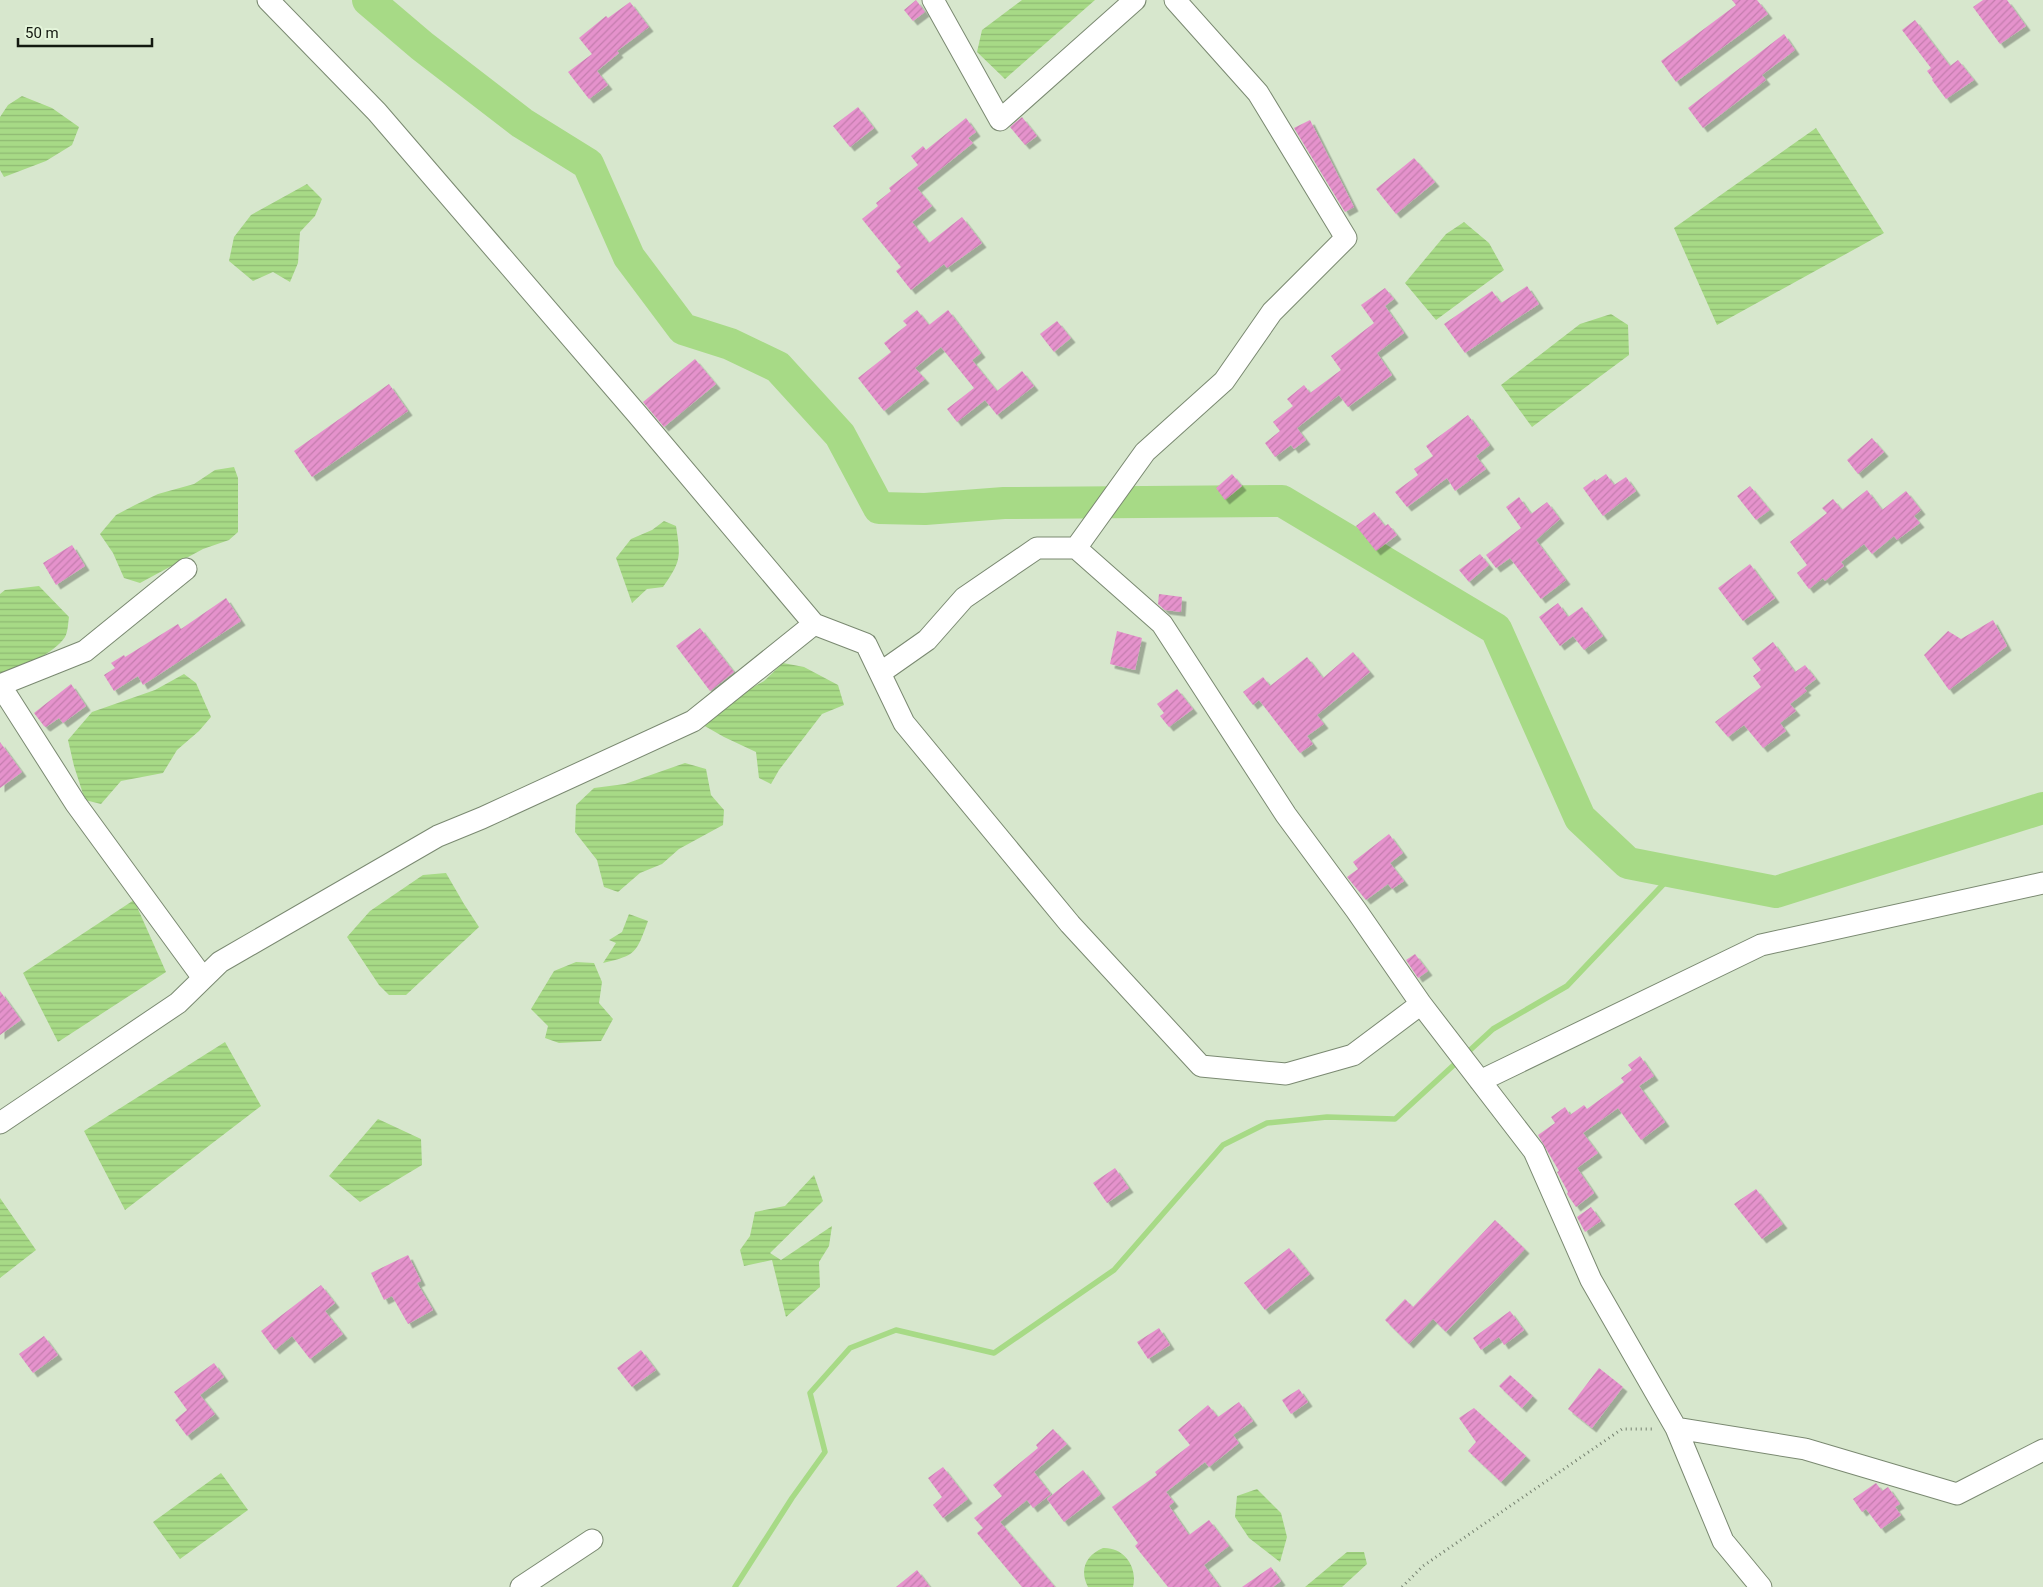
<svg xmlns="http://www.w3.org/2000/svg" width="2043" height="1587" viewBox="0 0 2043 1587" font-family="Roboto,sans-serif">
<defs>
<pattern id="water-rules" width="6" height="5" patternUnits="userSpaceOnUse" patternTransform="scale(1.25)"><rect width="6" height="5" fill="#a7da86"/><path d="M0 2.5h6" fill="none" stroke="#8fba73"/></pattern>
<pattern id="building-hatch" width="6" height="6" patternUnits="userSpaceOnUse" patternTransform="scale(1.25)"><rect width="6" height="6" fill="#e592cc"/><path d="M-1 1l2-2M0 6l6-6M5 7l2-2" fill="none" stroke="#c47dae"/></pattern>
<filter id="shadow"><feDropShadow dx="4.5" dy="4.5" stdDeviation="0" flood-color="#0004"/></filter>
</defs>
<rect width="100%" height="100%" fill="#d7e7cd"/>
<path fill="url(#water-rules)" d="M1022,0H1095L1005,79L977,52L982,30Z
M22,96L52,108L79,127L72,145L46,161L4,177L0,170V117L8,105Z
M1816,128L1884,233L1717,325L1674,228Z
M307,184L322,199L315,216L300,232L298,263L290,282L273,272L253,281L229,261L234,237L251,215Z
M1464,222L1489,243L1504,270L1436,320L1405,283L1446,234Z
M1611,314L1628,325L1629,355L1532,427L1501,385L1580,324Z
M234,467L238,478V532L229,540L203,549L140,583L124,578L113,553L100,534L116,515L135,505L158,494L194,484L215,470Z
M664,521L676,526C681,558 681,561 663,587L647,589L632,603L616,558L631,539L652,530Z
M39,586L69,617C68,623 68,632 65,637C55,653 18,670 0,677V594L5,590Z
M783,663L804,667L838,685L844,705L822,714L779,770L771,784L759,778L756,752L724,737L703,725L725,703L764,681Z
M184,674L196,683L211,717L199,731L177,750L163,773L121,781L101,804L85,800L74,766L68,740L92,712L155,690Z
M685,763L706,769L711,795L724,810L723,825L679,849L662,864L640,873L618,892L604,887L597,860L575,832L576,805L594,788L625,784Z
M446,873L464,904L479,927L406,995H389L379,985L347,937L370,911L423,875Z
M134,900L166,972L58,1042L23,973Z
M629,914L648,921C636,953 637,955 603,963L616,943L609,940L622,932Z
M576,962L594,963L602,982L599,1003L613,1019L601,1041L559,1043L545,1038L548,1026L531,1009L554,971Z
M225,1042L261,1106L125,1210L84,1131Z
M378,1119L421,1139L422,1165L360,1202L329,1176Z
M814,1175L823,1201L770,1253L781,1260L832,1226L829,1246L819,1262L820,1287L786,1317L772,1260L744,1266L740,1250L750,1236L755,1212L785,1206Z
M0,1198L36,1250L0,1278Z
M221,1473L248,1510L180,1559L153,1522Z
M1257,1489L1281,1513L1287,1537L1280,1562L1249,1538L1235,1517L1237,1496Z
M1103,1548C1124,1547 1138,1567 1133,1587H1088C1079,1570 1086,1555 1103,1548Z
M1347,1552H1364L1367,1564L1342,1587H1305Z"/>
<g fill="none" stroke-linecap="round" stroke-linejoin="round">
<path stroke="#a7da86" stroke-width="5.5" d="M735,1587L792,1498L825,1452L810,1393L850,1348L896,1330L994,1353L1114,1270L1223,1145L1267,1123L1327,1117L1395,1119L1493,1029L1567,986L1675,872"/>
<path stroke="#a7da86" stroke-width="32" d="M368,0L422,46L522,123L588,164L629,257L683,329L730,344L778,367L840,435L879,508L925,509L1004,503L1282,501L1496,629L1580,818L1628,863L1776,892L2043,808"/>
</g>
<path fill="url(#building-hatch)" filter="url(#shadow)" d="M916,0L925,12L913,21L904,10Z
M1732,0H1757L1768,14L1676,82L1661,61L1736,5Z
M1983,0H2007L2026,26L2000,44L1973,7Z
M630,2L649,27L617,51L619,53L597,71L608,85L589,99L568,72L592,54L579,38L606,16L608,18Z
M1915,20L1950,66L1958,60L1974,80L1946,99L1932,80L1933,79L1927,71L1931,68L1902,30Z
M1784,34L1795,50L1762,75L1766,80L1703,128L1688,108Z
M858,107L874,128L850,147L833,126Z
M1022,117L1037,136L1025,145L1010,127Z
M966,118L976,132L968,138L973,143L917,188L932,206L912,222L929,243L962,217L982,243L947,268L944,264L911,290L896,271L901,267L862,219L878,206L876,203L891,191L889,188L918,165L911,156L923,146L926,150Z
M1310,120L1354,207L1345,212L1294,128Z
M1414,158L1435,182L1396,214L1376,189Z
M1527,286L1539,304L1465,353L1444,324L1492,291L1501,303Z
M1385,288L1394,299L1385,306L1404,333L1377,353L1392,375L1348,407L1339,395L1297,428L1306,440L1294,449L1291,445L1275,457L1265,443L1280,431L1273,422L1293,406L1287,399L1304,385L1310,393L1341,370L1331,356L1374,323L1361,305Z
M917,310L929,325L948,310L981,353L972,360L997,391L1022,371L1034,386L997,415L985,400L957,422L947,409L974,388L941,347L915,368L925,379L884,411L858,378L891,352L884,343L907,325L903,321Z
M1057,321L1071,338L1054,352L1040,334Z
M695,359L716,384L664,427L643,402Z
M389,384L408,411L312,477L294,451Z
M1468,415L1490,445L1476,456L1486,469L1455,491L1447,478L1407,507L1395,492L1418,475L1414,469L1433,456L1426,446Z
M1872,438L1884,452L1858,474L1847,460Z
M1232,474L1242,486L1225,500L1216,488Z
M1606,474L1614,485L1626,477L1636,491L1603,516L1583,488L1595,479L1596,481Z
M1750,486L1770,510L1756,520L1737,496Z
M1867,490L1882,510L1906,491L1921,510L1914,516L1920,523L1897,540L1894,536L1872,554L1864,544L1841,562L1844,566L1825,581L1823,578L1809,589L1797,573L1807,565L1790,542L1827,513L1822,508L1833,499L1842,510Z
M1519,497L1531,514L1547,502L1560,519L1536,540L1566,580L1541,599L1510,558L1496,568L1486,555L1521,528L1506,507Z
M1374,512L1385,526L1388,524L1397,535L1376,551L1356,526Z
M72,545L85,566L56,585L43,563Z
M1480,554L1489,565L1469,582L1459,570Z
M1750,564L1775,598L1743,621L1718,588Z
M1159,594L1182,597L1181,612L1165,610L1158,604Z
M226,598L241,621L143,685L138,676L114,691L104,675L115,668L111,663L124,655L125,657L178,624L181,629Z
M1558,603L1568,617L1582,607L1603,636L1584,650L1573,636L1560,646L1539,617Z
M1993,620L2007,646L1949,690L1924,655L1948,631L1961,639Z
M700,628L734,672L710,691L676,646Z
M1117,631L1142,638L1135,670L1110,664Z
M1773,642L1795,672L1805,665L1816,679L1804,688L1807,691L1790,704L1796,711L1780,723L1786,731L1763,748L1744,725L1728,737L1715,722L1761,687L1753,676L1761,670L1752,658Z
M1353,652L1370,672L1317,715L1324,724L1307,736L1313,744L1300,753L1259,700L1253,705L1243,692L1263,677L1270,686L1307,657L1323,678Z
M71,684L86,706L63,723L59,718L46,727L44,726L34,713Z
M1177,689L1193,709L1169,727L1160,716L1164,713L1157,704Z
M0,742L22,772L0,788Z
M1389,834L1403,853L1390,863L1404,881L1392,889L1388,884L1366,900L1347,877L1358,869L1353,862Z
M1415,954L1428,971L1418,978L1406,960Z
M0,991L21,1020L0,1035Z
M1640,1056L1654,1076L1639,1086L1665,1122L1641,1140L1618,1108L1583,1133L1598,1153L1577,1168L1594,1193L1576,1207L1567,1194L1568,1192L1557,1172L1559,1171L1538,1135L1555,1123L1551,1117L1565,1107L1570,1115L1584,1105L1587,1109L1624,1082L1621,1078L1632,1070L1628,1065Z
M1115,1168L1129,1188L1107,1203L1093,1183Z
M1756,1189L1783,1224L1762,1239L1734,1204Z
M1591,1207L1601,1221L1585,1232L1577,1217Z
M1495,1220L1525,1249L1446,1332L1433,1319L1409,1344L1385,1320L1405,1299L1413,1307Z
M1289,1248L1310,1274L1265,1310L1244,1283Z
M408,1255L421,1281L417,1283L433,1310L408,1324L392,1296L384,1300L371,1273Z
M321,1285L335,1303L325,1311L343,1334L310,1359L292,1336L275,1350L261,1331Z
M1510,1311L1524,1330L1504,1345L1499,1337L1481,1350L1473,1338Z
M1159,1328L1170,1345L1148,1359L1137,1342Z
M44,1336L58,1355L33,1373L19,1354Z
M641,1350L656,1370L632,1387L617,1368Z
M214,1363L224,1377L200,1395L215,1414L187,1436L175,1420L187,1410L174,1392Z
M1599,1368L1623,1387L1592,1428L1568,1409Z
M1510,1375L1533,1396L1522,1408L1499,1386Z
M1299,1389L1308,1402L1291,1414L1282,1400Z
M1239,1402L1253,1421L1233,1435L1239,1443L1209,1467L1205,1462L1166,1492L1174,1502L1169,1506L1189,1535L1209,1520L1229,1546L1204,1565L1220,1587H1168L1135,1546L1138,1543L1112,1507L1157,1475L1155,1472L1190,1445L1178,1430L1208,1405L1218,1417Z
M1474,1408L1526,1456L1501,1482L1468,1451L1476,1442L1459,1418Z
M1053,1429L1067,1444L1034,1472L1051,1494L1033,1508L1027,1500L1000,1522L1055,1587H1022L977,1533L983,1528L974,1518L1002,1496L993,1485L1038,1448L1036,1445Z
M943,1467L968,1499L943,1518L933,1505L942,1497L928,1478Z
M1083,1470L1101,1494L1064,1522L1047,1499Z
M1876,1483L1882,1491L1888,1487L1900,1504L1895,1507L1901,1515L1881,1529L1866,1509L1862,1512L1853,1499Z
M1271,1567L1281,1581L1273,1587H1242Z
M917,1570L930,1587H896Z"/>
<g fill="none" stroke-linecap="round" stroke-linejoin="round">
<g stroke="#7a8971" stroke-width="23">
<path id="minor" d="M268,0L377,112L637,414L814,624L866,644L904,723L1070,924L1201,1066L1286,1074L1353,1055L1421,1004
M933,0L1000,120L1135,0
M1076,548L1162,624L1286,815L1356,910L1421,1004L1534,1151L1591,1280L1676,1428L1723,1541L1761,1587
M880,673L927,640L964,598L1037,548H1076L1145,452L1224,381L1272,312L1346,238L1258,93L1175,0
M0,685L76,804L203,978
M0,685L85,651L186,569
M1480,1081L1761,945L2043,883
M0,1123L178,1003L220,962L438,836L482,818L693,721L814,624
M1676,1428L1805,1449L1957,1494L2043,1450
M521,1587L592,1540"/>
</g>
<path stroke="#75806f" stroke-width="3" stroke-dasharray="1 4" stroke-linecap="butt" d="M1402,1587L1423,1566L1622,1429H1655"/>
<use href="#minor" stroke="#fff" stroke-width="21"/>
</g>
<path d="M18 38v8h134v-8" fill="none" stroke="#131910" stroke-width="2.5"/>
<text x="25" y="38" font-size="15" fill="#131910" stroke="#e4f5da" stroke-width="4" paint-order="stroke">50 m</text>
</svg>
